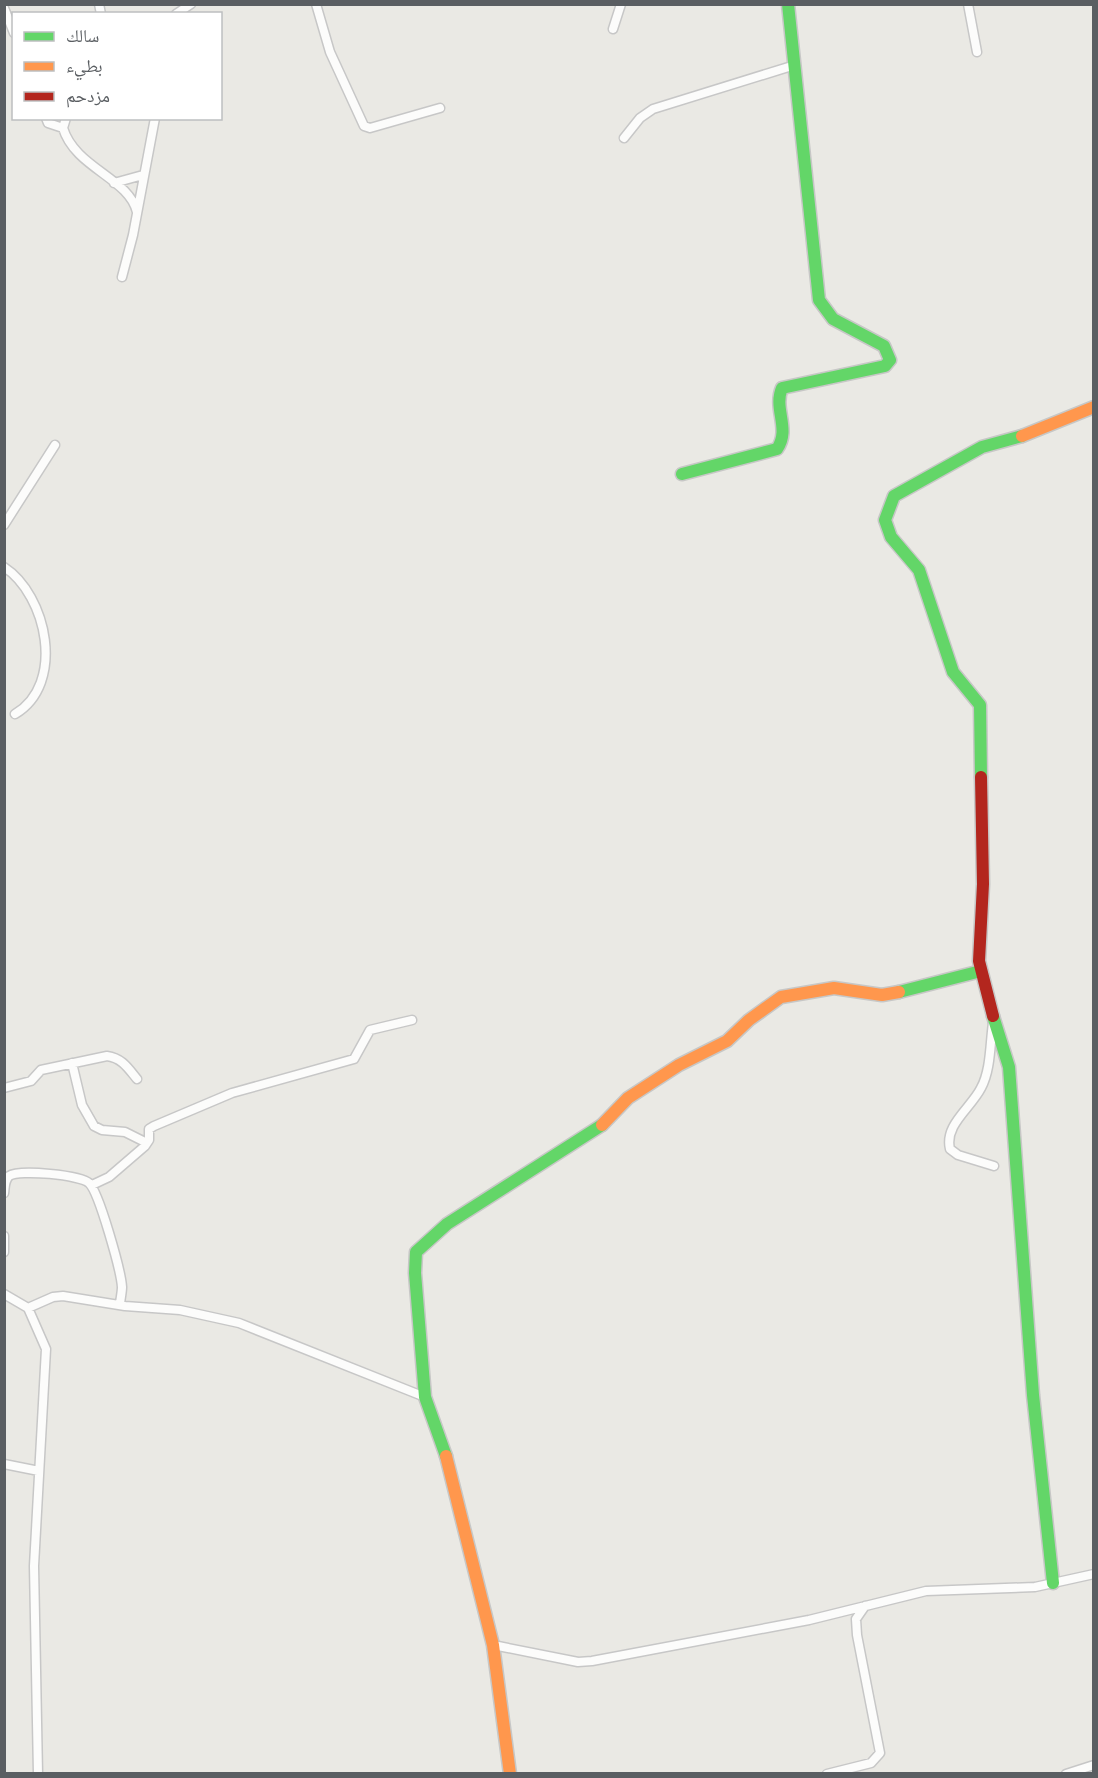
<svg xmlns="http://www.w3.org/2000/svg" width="1098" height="1778" viewBox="0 0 1098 1778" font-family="'Sofia Sans Condensed','Noto Naskh Arabic',sans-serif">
<rect width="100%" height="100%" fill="#eae9e4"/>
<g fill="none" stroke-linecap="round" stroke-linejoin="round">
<g stroke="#c7c7c7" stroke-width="11">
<path id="street" d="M99,4L101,14
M316,4L330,52L364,126L370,128L440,108
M968,4L977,52
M4,8L14,33
M176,14L191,4
M613,29L621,4
M46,118L48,123L63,128
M66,118L63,128C75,168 129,178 137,212
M624,138L640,118L653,109L795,65
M114,183L143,175
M122,277L133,235L155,118
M4,525L55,445
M4,567C47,595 66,684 15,714
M993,1023C990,1043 991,1070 981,1088C971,1108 944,1125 950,1149L958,1155L994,1166
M72,1063L82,1105L94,1126L102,1130L125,1132L147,1143
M4,1088L31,1081L41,1070L107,1056C122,1058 128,1068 137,1079
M92,1185L109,1177L145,1146L149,1140V1129L154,1126L232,1093L354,1059L370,1030L412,1020
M4,1193C5,1187 4,1181 9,1176C19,1169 81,1175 89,1183C99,1192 121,1271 122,1287C122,1293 120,1300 120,1305
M4,1236V1252
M4,1294L28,1308L46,1349L34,1566L38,1774
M28,1308L53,1297L63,1296L125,1306L180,1310L239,1323L425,1397
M4,1464L39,1471
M493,1645L578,1662L592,1661L809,1620L926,1591L1035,1587L1094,1574
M827,1774L871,1763L880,1753L857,1635L856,1619L865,1606
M1066,1774L1094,1765"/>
</g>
<g stroke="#c7c7c6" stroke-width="15">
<path id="fast" d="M682,474L777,449C791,429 773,409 782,388L885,366L890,360L884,346L833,319L819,300L788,4
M981,777L980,705L953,672L919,570L891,537L885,520L894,496L982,447L1022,436
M899,992L981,971
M993,1016L1009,1067L1033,1395L1053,1583
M446,1456L425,1397L415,1273L416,1252L447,1224L602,1125"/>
</g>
<g stroke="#c7c7c6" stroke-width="15">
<path id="slow" d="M1022,436L1094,407
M602,1125L628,1098L679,1065L727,1041L749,1020L781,997L834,988L882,995L899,992
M446,1456L493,1645L510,1774"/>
</g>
<g stroke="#c7c7c6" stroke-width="15">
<path id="jam" d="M981,777L983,884L979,961L993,1016"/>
</g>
<use href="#street" stroke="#fcfcfb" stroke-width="8"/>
<use href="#fast" stroke="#63d668" stroke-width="12"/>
<use href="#slow" stroke="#ff974d" stroke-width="12"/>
<use href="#jam" stroke="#b3261e" stroke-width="12"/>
</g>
<rect width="1098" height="1778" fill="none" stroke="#5a5e62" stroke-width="12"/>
<rect x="12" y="12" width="210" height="108" fill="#ffffff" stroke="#bdbfc0" stroke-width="1.5"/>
<rect x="24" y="32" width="30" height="9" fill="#63d668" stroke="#bdbfc0" stroke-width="1.5"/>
<text x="66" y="42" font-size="18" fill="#5a5e62">سالك</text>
<rect x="24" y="62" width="30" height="9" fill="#ff974d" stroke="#bdbfc0" stroke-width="1.5"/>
<text x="66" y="72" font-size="18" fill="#5a5e62">بطيء</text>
<rect x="24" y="92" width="30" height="9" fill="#b3261e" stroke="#bdbfc0" stroke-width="1.5"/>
<text x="66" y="102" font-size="18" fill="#5a5e62">مزدحم</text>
</svg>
